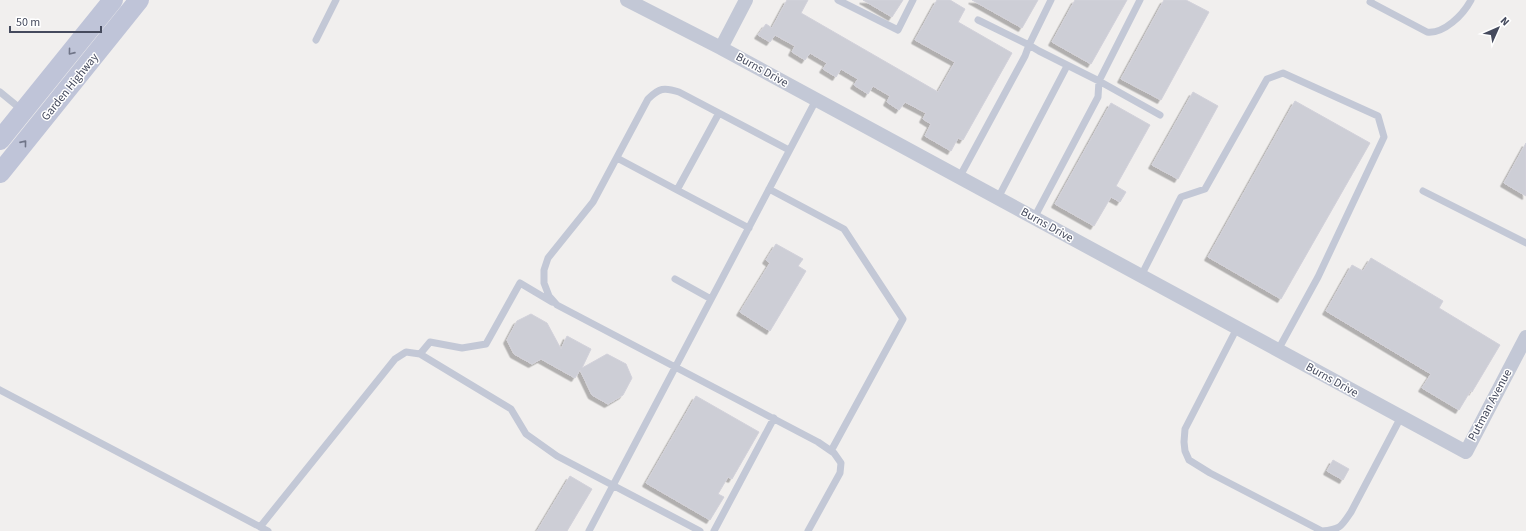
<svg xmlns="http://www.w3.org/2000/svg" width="1526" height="531" viewBox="0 0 1526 531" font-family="'Source Sans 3',sans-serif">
<defs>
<filter id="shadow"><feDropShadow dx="-3.5" dy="3.5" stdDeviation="0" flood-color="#0004"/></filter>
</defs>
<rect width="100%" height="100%" fill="#f1efee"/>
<path fill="#cdced6" stroke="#d2d1da" filter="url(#shadow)" d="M787,0H808L801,13L938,92L955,62L915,40L937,0H950L965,9L958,22L1012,53L963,140L958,138L951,151L925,136L931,124L923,119L926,113L905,102L899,110L887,102L890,96L873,86L868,94L854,85L858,79L841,69L836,77L823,69L827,63L810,53L805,60L792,52L795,46L775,35L770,42L758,35L766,24L772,28Z
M863,0H903L892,17Z
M972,0H1038L1022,28Z
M1075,0H1127L1091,64L1052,42Z
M1164,0H1186L1209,12L1161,100L1121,79Z
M1193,92L1218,106L1178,179L1152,165Z
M1295,101L1370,143L1281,299L1208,257Z
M1111,103L1150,125L1116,186L1126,192L1120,202L1111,197L1094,226L1055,204Z
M1526,143V196L1504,183Z
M776,244L803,259L798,266L806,271L770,331L740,312L770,263L766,260Z
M1371,258L1443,301L1439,308L1500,345L1472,392L1471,390L1459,410L1422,388L1431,374L1326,311L1352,265L1363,271Z
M531,314L547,323L561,349L567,336L591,349L582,368L607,354L626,364L632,378L623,395L608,404L592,395L580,370L575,378L541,359L532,364L514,354L507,340L517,321Z
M696,396L759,432L732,479L728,477L718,494L724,497L710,520L646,483Z
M1333,460L1349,469L1343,480L1327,471Z
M570,476L592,489L567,531H537Z"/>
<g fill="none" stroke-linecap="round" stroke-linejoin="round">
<path stroke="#c3c8d6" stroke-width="7" d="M838,0L898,30L913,0
M1140,0L1099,81L1160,115
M1371,0L1370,2L1427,32C1444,34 1463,15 1471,0
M978,20L1029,45L1051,0
M316,40L336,0
M0,92L22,110
M719,113L677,190L749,228
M789,150L679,92C664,87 659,88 648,99L593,202L548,258L544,270V283L549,296L557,305L818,442L834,453L841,463L840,473L808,531
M617,158L677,190
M959,178L1025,56L1029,45L1039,51L1099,81L1098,97L1034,218
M769,189L844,229L903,319L831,451
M1423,191L1526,243
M998,198L1067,66
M1141,276L1181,197L1205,189L1267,79L1283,73L1378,116L1384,137L1318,277L1278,350
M675,279L711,299
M552,302L520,283L486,344L462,348L430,342L420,354L511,409L526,434L557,456L700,531
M1237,328L1185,429L1184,442L1185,451L1189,460L1210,473L1322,531C1341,529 1341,527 1351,512L1401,417
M0,390L268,531
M260,527L395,359L406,352L420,354
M589,531L816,100
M714,531L774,418"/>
<path stroke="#c3c8d6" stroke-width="14" d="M627,0L721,48L1466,452L1526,337
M721,48L746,0"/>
<path stroke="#bfc4d8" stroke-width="20" d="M0,140L113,0
M0,173L139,0"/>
</g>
<defs><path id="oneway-chevron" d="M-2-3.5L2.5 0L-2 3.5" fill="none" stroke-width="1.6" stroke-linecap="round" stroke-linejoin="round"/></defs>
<g stroke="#707588">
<use href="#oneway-chevron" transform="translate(71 52) rotate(129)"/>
<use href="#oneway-chevron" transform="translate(24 143) rotate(-51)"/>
</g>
<g text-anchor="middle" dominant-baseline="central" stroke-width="3" stroke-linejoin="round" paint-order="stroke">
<g font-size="12" fill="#454a5d" stroke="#fff">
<text transform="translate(762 70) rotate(29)">Burns Drive</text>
<text transform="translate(70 87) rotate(-51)">Garden Highway</text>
<text transform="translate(1047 225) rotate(29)">Burns Drive</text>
<text transform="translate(1332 380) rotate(29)">Burns Drive</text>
<text transform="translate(1490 405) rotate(-62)">Putman Avenue</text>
</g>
</g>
<g transform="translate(1498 28) rotate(45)" stroke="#ffffff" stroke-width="3" paint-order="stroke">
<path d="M0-3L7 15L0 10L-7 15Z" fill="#454a5d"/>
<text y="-6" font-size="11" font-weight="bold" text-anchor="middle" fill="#454a5d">N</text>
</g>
<path d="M10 26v6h91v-6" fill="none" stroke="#454a5d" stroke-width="2"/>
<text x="16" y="26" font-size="12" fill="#454a5d" stroke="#ffffff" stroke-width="3" paint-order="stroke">50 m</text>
</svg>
